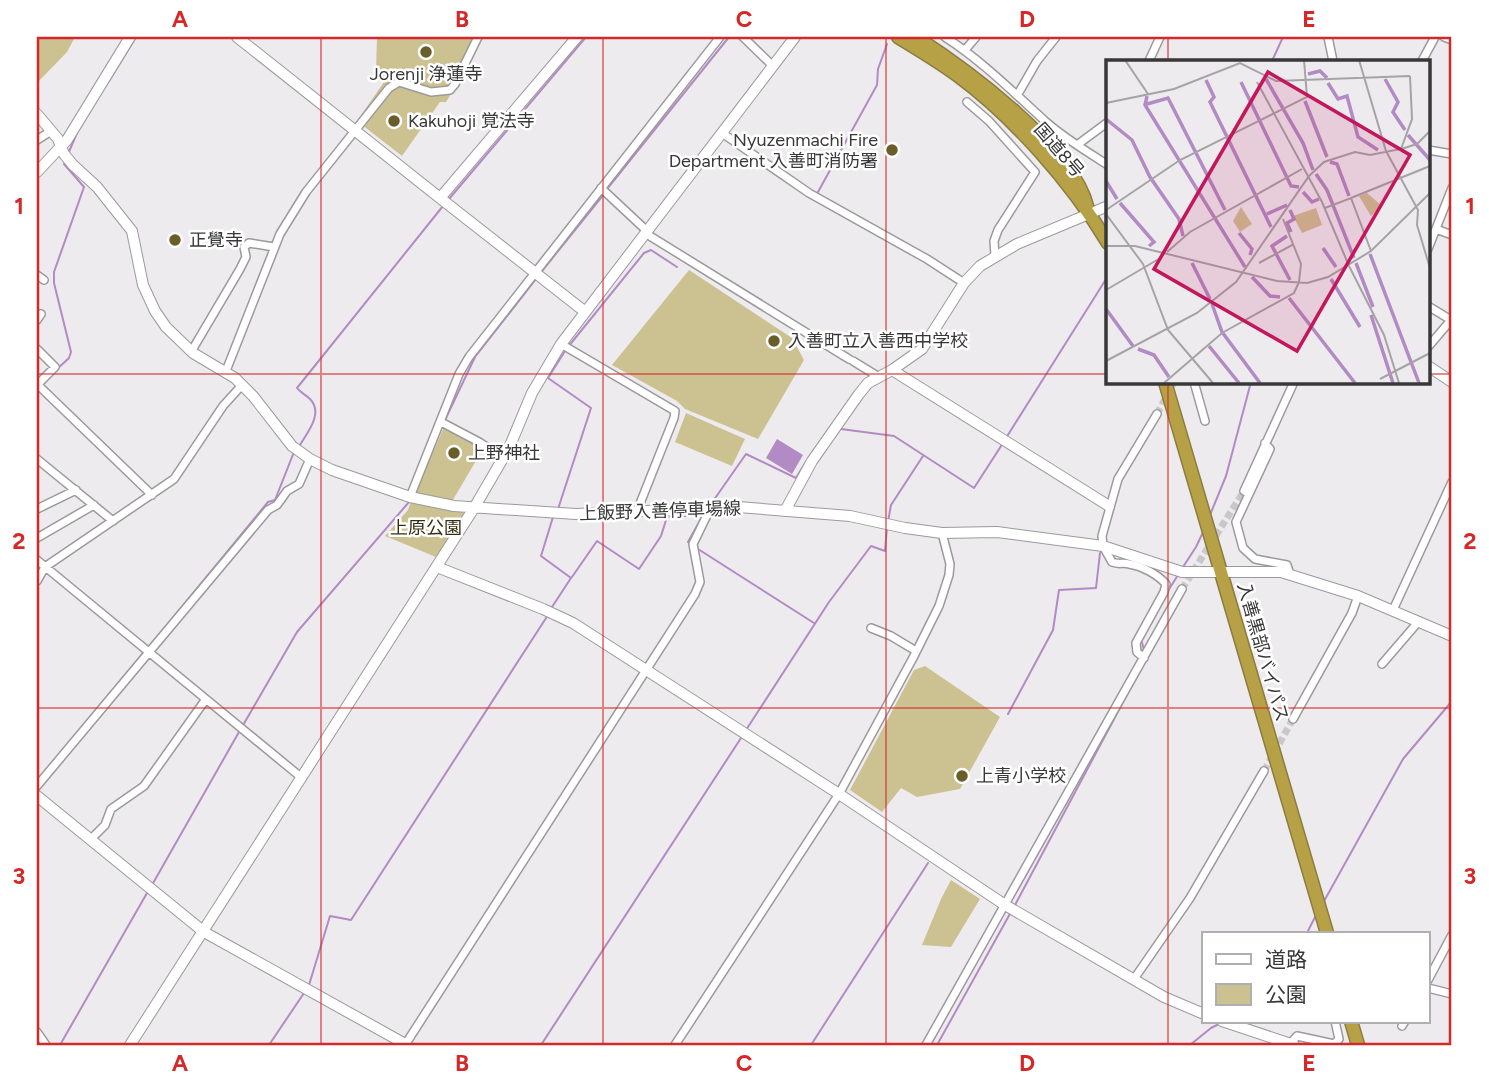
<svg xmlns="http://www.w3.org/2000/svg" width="1489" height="1082" viewBox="0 0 1489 1082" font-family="Figtree,'Noto Sans JP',sans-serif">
<rect width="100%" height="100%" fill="#eeebef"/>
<path fill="#ccc191" d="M37,37H75L67,52L37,83Z
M377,37H479L467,68L446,102H440L402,156L357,121L384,82L376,71Z
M689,270L792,338L804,360L758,439L685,409L677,401L612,365Z
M686,413L745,439L732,466L675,442Z
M444,427L483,449L451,503L414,495Z
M411,501L462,510L464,515L436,557L385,536L408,510Z
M925,666L1000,717L960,789L917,797L901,788L882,812L850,790L914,670Z
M951,880L980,899L951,947L922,945L941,899Z"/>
<path fill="#b28ac4" d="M777,439L803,455L792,474L766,458Z"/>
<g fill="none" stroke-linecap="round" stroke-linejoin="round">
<path stroke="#b28ac4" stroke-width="2" d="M966,44L971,37
M1272,61L1283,37
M109,81L136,37
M68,154L77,133
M607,189L729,37
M818,192L877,85L878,69L887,44
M449,199L586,37
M542,271L604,194
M568,347L644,253L651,250L677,267
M56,370L69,358L71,352L54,283V272L84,187L64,164L65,162
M445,420L475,357L536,279
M841,429L894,436L974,488L1003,443
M1006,438L1108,276
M300,445C307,433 324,413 310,399C306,395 301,393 297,388L443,206
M810,456L831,426
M711,504L746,454L796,478L807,460
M558,509L591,408L548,378L565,351
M1210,515L1226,476L1251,382
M888,522L891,505L923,456
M698,549L814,623
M1183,567L1196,547L1204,530
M572,577L597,541L639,569L661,536L667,517L700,515L702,517L688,542L690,544
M1166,594L1178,575
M552,607L571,578L541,556L553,517
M1141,639L1144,650
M149,647L268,502L275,500L294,452
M1008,714L1053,630L1059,590L1096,588L1100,553
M242,727L297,632L409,502
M746,730L829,602L871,546L885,551L887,527
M48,768L145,651
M152,885L239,732
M1323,903L1403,759L1452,701
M1014,907L1146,659
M1307,933L1315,917
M309,985L330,916L351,920L548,615
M60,1045L147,893
M269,1045L304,993
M541,1045L741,738
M811,1045L928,863
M937,1045L1011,912
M1190,1045L1211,1028L1219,1024"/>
<path stroke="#cac7cb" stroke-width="7" stroke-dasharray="7 3.5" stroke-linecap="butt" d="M1157,414L1174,382
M1182,589L1244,491
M1264,771L1293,719"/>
<g stroke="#9c999d" stroke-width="10">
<path id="street" d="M743,37L772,65
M945,37C982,61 1012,91 1045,121C1064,138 1086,151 1108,165
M1328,37L1333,61
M1444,37L1452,40
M965,50L976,37
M1149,61L1160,37
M1422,61L1435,37
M1018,94L1037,61L1056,37
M967,102L989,121L1035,172L998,230L994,241L995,255
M722,133L809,193L927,259L964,283
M37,140L51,131
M1077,145L1108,122
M1428,150L1452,154
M601,188L647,231
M1436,229L1452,235
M645,233L849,359
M1428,249L1452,188
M37,275L44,280
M1428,306L1451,320L1428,347
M37,320L41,314
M561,344L675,411L674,418L637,511
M37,349L55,367L37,385
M191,352L240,269L246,257L244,247L249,243L274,247
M853,361L879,377
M226,371L280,234L306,192L389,88L399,82L431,92L450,90L455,84L478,37
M1194,382L1205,421
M37,384L152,495
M441,422L479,442L503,458
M1265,443L1270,449L1236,522L1243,548L1255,559L1287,565L1290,574
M37,459L113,521
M1244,491L1294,382
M410,497L459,374L469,357L720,37
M37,509L76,490
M37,538L94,505
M37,560L302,778
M37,581L45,567L174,479L223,406L242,385
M1393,610L1452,482
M871,628L891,636L916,651
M1144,658L1137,652L1136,643L1164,592L1166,584C1157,574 1142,566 1129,564C1123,562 1119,565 1112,562L1103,546L1102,536L1118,479L1157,414
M1382,664L1419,621
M1293,719L1352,613L1358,596
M37,786L268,510L277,505L287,491L299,484L310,459
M91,839L105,825L111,809L144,786L206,699
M1134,979L1190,898L1264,771
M1428,980L1452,935
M1428,988L1452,994
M1402,1026L1405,1021
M37,1032L46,1045
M405,1045L695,594L700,582L693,544L710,509
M675,1045L839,794L914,656L939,606L949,575L950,564L942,533
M926,1045L1182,589
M1289,1045L1297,1036L1334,1044L1339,1039L1335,1021"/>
</g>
<g stroke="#9c999d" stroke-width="12">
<path id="secondary" d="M237,37L440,198
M577,37L440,198L584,311
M37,114L58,139L64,154L73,165L97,187L132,231L143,285L155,311L166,327L193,353L235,378L253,396L292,446L310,459L332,470L410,497L454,506L576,514L738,507L850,516L905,528L942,533L997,532L1103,546L1182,572H1281L1358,596L1452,636
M37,172L67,140L130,37
M1428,366L1452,382
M892,370L1109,506
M785,511L812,461L859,394L868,383L892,370L922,349L964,283L980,266L1017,244L1108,206
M437,567L543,609L573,623L839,794L1005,905L1164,997L1204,1014
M37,796L204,932L407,1045
M1222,1021L1294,1045
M130,1045L474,508L509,448L532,393L561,344L795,37"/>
</g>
<g stroke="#8b7c41" stroke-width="15">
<path id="highway" d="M898,37C918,49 938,61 957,75C1014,117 1071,182 1108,243
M916,37C967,70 1072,147 1087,206
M1165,382L1327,933
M1351,1021L1358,1045"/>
</g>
<use href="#street" stroke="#fff" stroke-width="7"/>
<use href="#secondary" stroke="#fff" stroke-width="10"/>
<use href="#highway" stroke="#b7a146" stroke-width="12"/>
</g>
<path fill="none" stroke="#d62828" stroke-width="2" stroke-opacity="0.55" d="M321,37V1045M603,37V1045M886,37V1045M1168,37V61M37,374H1108M1428,374H1452M1168,382V1045M37,708H1452"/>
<g fill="#6a5d2a" stroke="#fff" stroke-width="2.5">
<circle cx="426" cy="52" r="7"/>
<circle cx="394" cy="121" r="7"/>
<circle cx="892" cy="150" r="7"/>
<circle cx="175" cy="240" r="7"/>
<circle cx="774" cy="341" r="7"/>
<circle cx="454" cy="453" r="7"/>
<circle cx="962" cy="776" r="7"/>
</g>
<g text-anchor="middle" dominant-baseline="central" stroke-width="5" stroke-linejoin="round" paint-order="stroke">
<g font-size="18" fill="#393839" stroke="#fff" text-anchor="start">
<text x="426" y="74" text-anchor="middle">Jorenji 浄蓮寺</text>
<text x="408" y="121">Kakuhoji 覚法寺</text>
<text x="878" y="140" text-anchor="end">Nyuzenmachi Fire<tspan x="878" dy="21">Department 入善町消防署</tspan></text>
<text x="189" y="240">正覺寺</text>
<text x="788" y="341">入善町立入善西中学校</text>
<text x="468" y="453">上野神社</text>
<text x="976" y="776">上青小学校</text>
</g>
<g font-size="18" fill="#393839" stroke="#fff">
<text transform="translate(1059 150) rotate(49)">国道8号</text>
<text transform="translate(660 511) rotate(-2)">上飯野入善停車場線</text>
<text transform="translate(1263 652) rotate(74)">入善黒部バイパス</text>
</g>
<g font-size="18" fill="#372f0f" stroke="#fff">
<text x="426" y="528">上原公園</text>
</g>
</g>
<g transform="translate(1106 60)">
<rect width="324" height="324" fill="#eeebef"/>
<path d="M261,133L276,146L265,156L253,136ZM135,147L146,164L134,172L127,161ZM210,148L216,165L196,173L187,156Z" fill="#ccc191"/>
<path fill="none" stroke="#b28ac4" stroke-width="3.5" d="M202,14L214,11L221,18M160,19L197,83L207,110M279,19L292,42L287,52L299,70M100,20L108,37L104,42L165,167M135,22L185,126L193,127M222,23L232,39L241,36L252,77L272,90M41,36L39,45L139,207M199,41L221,97M41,44L62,38L119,150M0,59L26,80L44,117L73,159L77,176M302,75L324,100M224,102L231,104L243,136M210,114L221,130L248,198M0,121L11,139M197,132L206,142L213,139M14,143L48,182L43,186M184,150L188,159L181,163L185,172M161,154L181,145M133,173L146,189L144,195M181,176L166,186L184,220M217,188L230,207M264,194L313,323M86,203L104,239M250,203L267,247M146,217L164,236L174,237M225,219L254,267M183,238L249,323M106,244L116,272L154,323M0,249L27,286M265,255L287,323M103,286L133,323M32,289L48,295L63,317"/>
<path fill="none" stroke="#a6a3a6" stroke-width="2" d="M19,0L42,34M253,0L280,91L312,150L311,165L324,208M151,22L216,142L243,206M0,43L68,29L134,3L170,21L304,16M295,89L311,84L324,71M245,138L324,106M219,148L245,138L265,191M0,150L74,100L201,37L198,0M0,154L37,204L62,270L107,323M177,159L195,204L193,222M0,186H29L171,221L201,223L222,217L265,191L324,133M61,192L84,172L196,109M153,203L188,184M243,206L278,275L293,323M0,230L56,197M0,301L91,253L130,222L203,116L218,102L249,92L264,95L295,89L306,59L304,16M274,319L324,293M58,323L116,273L188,233L193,222"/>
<path fill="#c2185b" fill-opacity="0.15" stroke="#c2185b" stroke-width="3.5" d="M162,12L304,95L191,291L48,209Z"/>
<rect width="324" height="324" fill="none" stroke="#393839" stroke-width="3.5"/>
</g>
<rect width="1489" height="1082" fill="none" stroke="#ffffff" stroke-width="77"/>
<rect x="1202" y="932" width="228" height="91" fill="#ffffff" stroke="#b0afb0" stroke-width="2"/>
<rect x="1216" y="954" width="35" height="10" fill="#ffffff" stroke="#b0afb0" stroke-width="2"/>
<text x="1265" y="967" font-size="21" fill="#393839">道路</text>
<rect x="1216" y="984" width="35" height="21" fill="#ccc191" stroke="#b0afb0" stroke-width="2"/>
<text x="1265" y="1002" font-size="21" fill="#393839">公園</text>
<rect x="38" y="38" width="1412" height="1006" fill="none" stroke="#d62828" stroke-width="2.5"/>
<g font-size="23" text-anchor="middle" font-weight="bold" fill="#d62828">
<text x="180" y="27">A</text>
<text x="462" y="27">B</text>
<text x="744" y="27">C</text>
<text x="1027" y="27">D</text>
<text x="1309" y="27">E</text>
<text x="19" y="214">1</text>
<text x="1470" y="214">1</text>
<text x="19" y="549">2</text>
<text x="1470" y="549">2</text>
<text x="19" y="884">3</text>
<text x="1470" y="884">3</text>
<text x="180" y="1071">A</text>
<text x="462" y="1071">B</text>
<text x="744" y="1071">C</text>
<text x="1027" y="1071">D</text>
<text x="1309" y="1071">E</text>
</g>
</svg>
